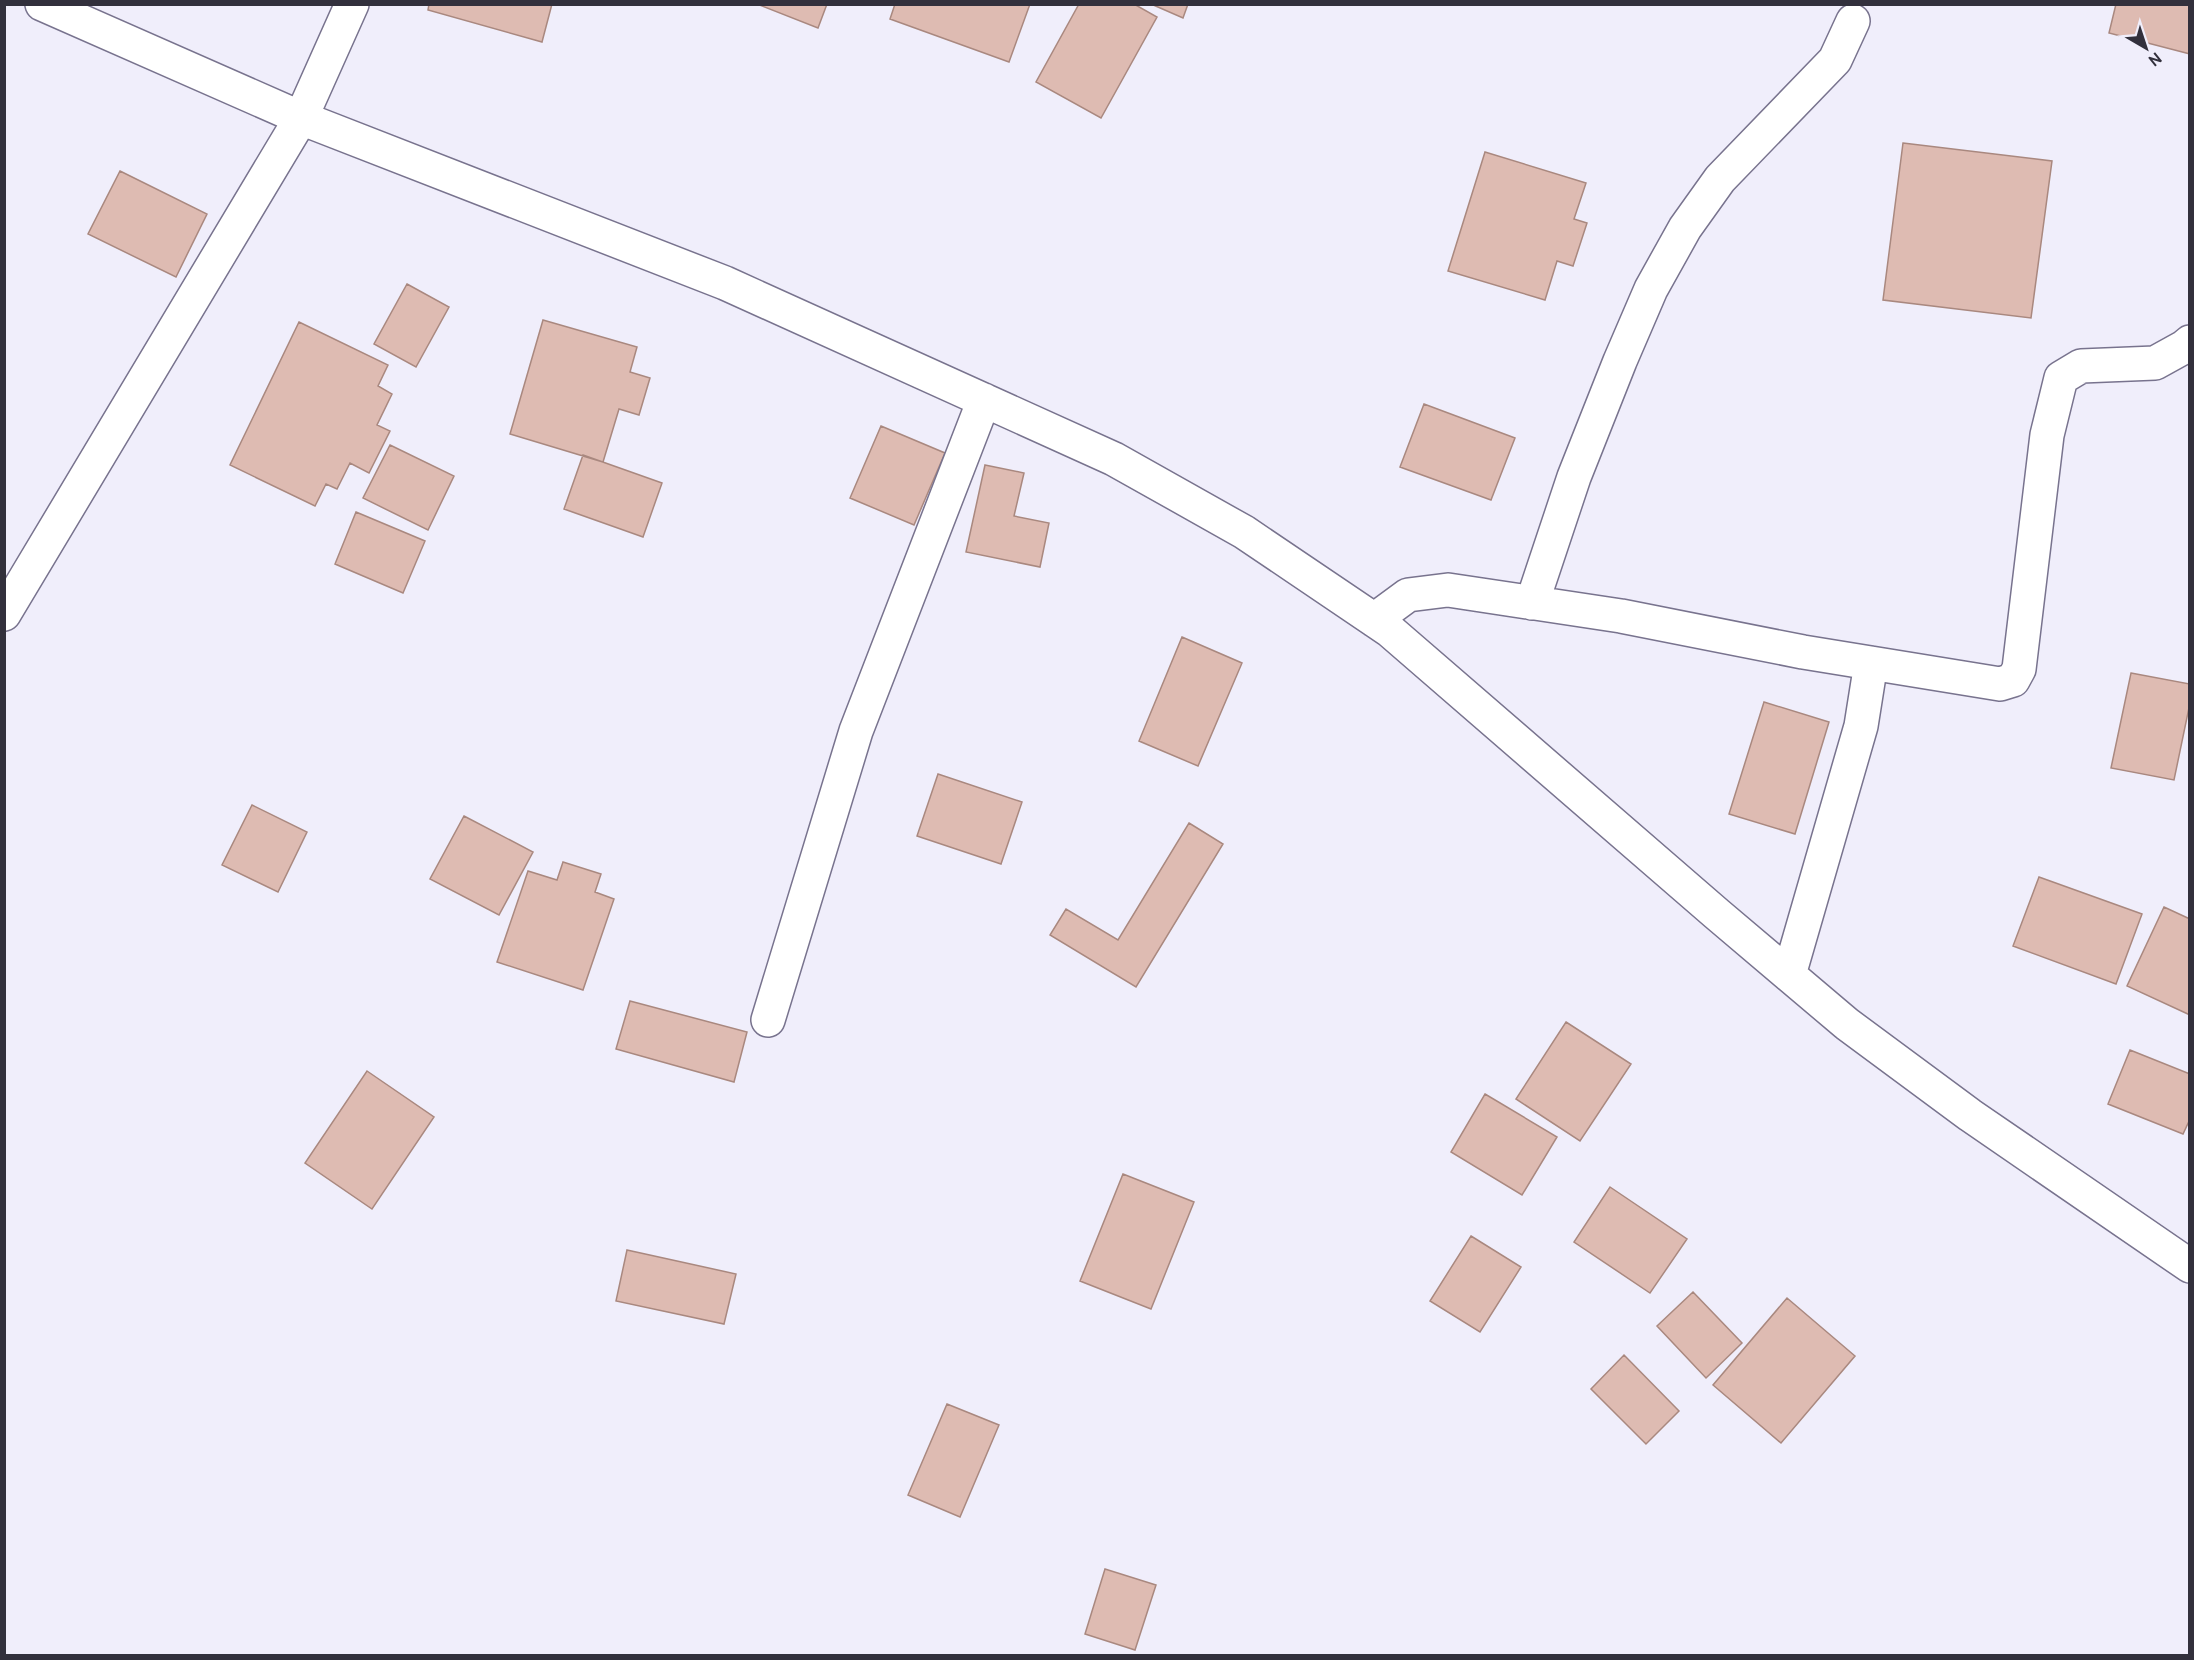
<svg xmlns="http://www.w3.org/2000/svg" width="2194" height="1660" viewBox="0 0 2194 1660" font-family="Cabin,sans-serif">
<rect width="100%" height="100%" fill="#f0eefb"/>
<path fill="#debbb2" stroke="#a9887f" stroke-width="1.5" d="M429,4H552L542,42L428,10Z
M757,4H827L818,28Z
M895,4H1030L1009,62L890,19Z
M1079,4H1134L1157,17L1101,118L1036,82Z
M1151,4H1188L1183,18Z
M2116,4H2190V54L2109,33Z
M1903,143L2052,161L2031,318L1883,300Z
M1485,152L1586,183L1574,219L1587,223L1573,266L1557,261L1545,300L1448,271Z
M120,171L207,214L176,277L88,234Z
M407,284L449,307L416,367L374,344Z
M543,320L637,347L630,372L650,378L639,415L619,409L603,462L510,434Z
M299,322L388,365L378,386L392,394L377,425L390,431L369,473L350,463L337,489L326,484L315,506L230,465Z
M1424,404L1515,438L1491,500L1400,467Z
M881,426L945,453L914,525L850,498Z
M390,445L454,476L428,530L363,498Z
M583,455L662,483L643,537L564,509Z
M985,465L1024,473L1014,516L1049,523L1040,567L966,552Z
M356,512L425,541L403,593L335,564Z
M1182,637L1242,663L1198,766L1139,741Z
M2131,673L2190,684V703L2174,780L2111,768Z
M1764,702L1829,722L1795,834L1729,814Z
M938,774L1022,802L1001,864L917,836Z
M252,805L307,832L278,892L222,865Z
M464,816L533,852L499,915L430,879Z
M1189,823L1223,844L1136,987L1050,935L1066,909L1118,940Z
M563,862L601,874L595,892L614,899L583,990L497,962L528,871L557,880Z
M2039,877L2142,914L2116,984L2013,946Z
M2164,907L2190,919V1015L2127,986Z
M630,1001L747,1032L734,1082L616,1049Z
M1566,1022L1631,1064L1580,1141L1516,1099Z
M2130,1050L2190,1074V1119L2183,1134L2108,1104Z
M367,1071L434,1117L372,1209L305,1163Z
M1485,1094L1557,1137L1522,1195L1451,1152Z
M1123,1174L1194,1202L1151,1309L1080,1281Z
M1610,1187L1687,1239L1650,1293L1574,1242Z
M1471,1236L1521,1267L1480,1332L1430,1301Z
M627,1250L736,1274L724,1324L616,1301Z
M1693,1292L1742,1343L1706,1378L1657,1326Z
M1787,1298L1855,1356L1781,1443L1713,1385Z
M1624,1355L1679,1411L1646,1444L1591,1389Z
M947,1404L999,1425L960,1517L908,1495Z
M1105,1569L1156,1585L1135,1650L1085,1634Z"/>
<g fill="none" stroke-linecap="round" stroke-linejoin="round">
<g stroke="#78738e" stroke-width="36">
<path id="minor" d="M42,4L301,118L725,283L1114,459L1244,532L1389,630L1717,914L1847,1024L1970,1115L2190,1266
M1532,603L1574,477L1620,361L1651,289L1685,228L1720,179L1835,60L1853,21
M4,614L301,118L352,4
M1374,620L1408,595L1448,590L1621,616L1803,652L2000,684L2013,680L2019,669L2047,435L2061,378L2081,366L2155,363L2184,347L2190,342
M1789,975L1861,726L1871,663
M768,1020L856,731L984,400"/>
</g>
<use href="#minor" stroke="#fff" stroke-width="33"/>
</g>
<rect width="2194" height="1660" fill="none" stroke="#32303c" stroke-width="12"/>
<g transform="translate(2146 48) rotate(141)" stroke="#f0eefb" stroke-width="4.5" paint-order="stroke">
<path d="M0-4.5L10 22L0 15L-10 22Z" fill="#32303c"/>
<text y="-9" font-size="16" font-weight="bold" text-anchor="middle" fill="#32303c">N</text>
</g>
</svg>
